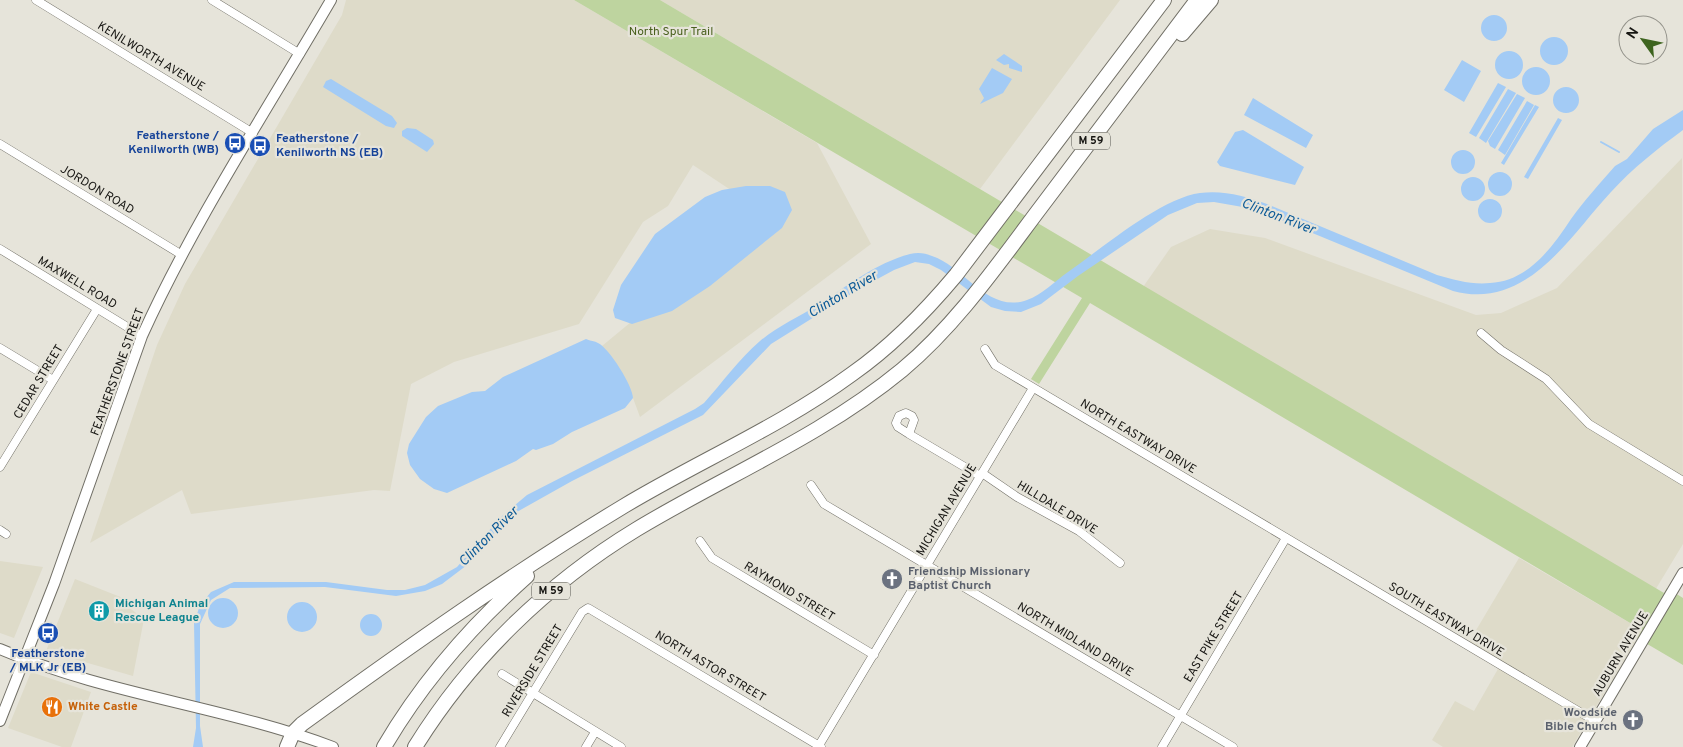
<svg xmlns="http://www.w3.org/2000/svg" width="1683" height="747" viewBox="0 0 1683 747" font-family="Overpass,sans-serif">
<rect width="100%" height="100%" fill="#e6e4da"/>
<path fill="#dedbc9" d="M346,0H574L817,143L871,244L640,417L633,398L602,346L764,212L693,165L668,206L643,222L579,324L454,362L411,384L390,491L374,490L191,514L182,490L90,543L157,345L185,284L342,15Z
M660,0H1120L980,189Z
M1682,158L1683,544L1654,592L1432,456L1143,287L1171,247L1210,229L1265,238L1476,315L1501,313L1557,288Z
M1519,558L1642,630L1572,747H1443L1432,740L1455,701L1474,711L1502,662L1469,642Z
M0,561L43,567L14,638L0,633Z
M75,579L123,598L127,606L144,619L133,676L46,651Z
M31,672L91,692L71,747H62L8,728Z"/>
<path fill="#bed49f" d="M574,0H660L1664,593L1667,588L1683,598V665L1637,638L1642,630L1090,303L1039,384L1031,379L1082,298Z"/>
<path fill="#a3cbf5" d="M1481 28a13 13 0 1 1 26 0a13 13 0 1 1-26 0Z
M1540 51a14 14 0 1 1 28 0a14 14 0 1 1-28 0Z
M1495 65a14 14 0 1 1 28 0a14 14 0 1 1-28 0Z
M1004,54L1022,66V72L1009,68V64L1004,65L996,60Z
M1462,60L1481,71L1464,102L1444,90Z
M1522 81a14 14 0 1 1 28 0a14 14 0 1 1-28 0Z
M992,68L1012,79L1003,93L980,104L984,98L979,89Z
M331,79L392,116L397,123L394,128L386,126L323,87L326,81Z
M1498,83L1506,87L1476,137L1469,133Z
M1553 100a13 13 0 1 1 26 0a13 13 0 1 1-26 0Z
M1508,89L1516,93L1486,143L1479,138Z
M1517,94L1525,98L1495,149L1490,146L1488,141Z
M1253,98L1313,135L1306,148L1244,115Z
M1527,101L1534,105L1505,155L1498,150Z
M1535,105L1539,107L1504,165L1501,163Z
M1683,110V130C1657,149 1633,168 1611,192C1569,237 1527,311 1453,291L1254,209L1214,202L1197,203L1168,215L1078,276L1041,304L1021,312L1005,311L991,307L941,270L929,264L915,262L894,270L859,289L771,344L703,415L572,481L515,513L503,523L471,562L442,584L425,591L396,596L325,587L230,588L211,600L200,624V726L203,747H193L196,728L194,623L200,605L211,592L234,582H326L387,590H405L425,585L457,567L502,516L527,495L695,409L704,403C722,383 739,359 760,341C777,327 798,317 818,305C847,286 876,263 910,254C918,252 925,253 932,256C965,267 988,314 1027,300C1042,295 1055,281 1068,272C1101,249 1161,198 1200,193C1223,190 1246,196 1267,204L1437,275C1454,280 1473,285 1490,283C1528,281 1552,248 1571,219C1584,201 1600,183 1615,166L1627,159L1653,129Z
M1558,118L1562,120L1528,179L1524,177Z
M407,128L416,129L433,140L434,144L427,152L402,136V131Z
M1243,130L1304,167L1295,185L1220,166L1217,162L1235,132Z
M1451 162a12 12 0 1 1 24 0a12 12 0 1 1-24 0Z
M1488 184a12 12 0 1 1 24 0a12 12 0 1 1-24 0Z
M1461 189a12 12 0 1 1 24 0a12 12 0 1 1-24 0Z
M746,186H770L785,192L792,210L782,228L710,286L672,311L632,324L615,318L613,310L621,285L655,234L705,197L722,190Z
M1478 211a12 12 0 1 1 24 0a12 12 0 1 1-24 0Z
M586,339C590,341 595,341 598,343C609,348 633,386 633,398L625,408L572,432L553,444L536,450L533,449L516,461L447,493L434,489L420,479L410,465L407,453L409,444L426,417L438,406L472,392L485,391L503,377Z
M208 613a15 15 0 1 1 30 0a15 15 0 1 1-30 0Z
M287 617a15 15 0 1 1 30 0a15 15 0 1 1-30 0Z
M360 625a11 11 0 1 1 22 0a11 11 0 1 1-22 0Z"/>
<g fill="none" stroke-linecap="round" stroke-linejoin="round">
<path stroke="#a3cbf5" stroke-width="2" d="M1601,142L1619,152"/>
<g stroke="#716f66" stroke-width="9">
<path id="street" d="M36,0L253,133
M212,0L300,54
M0,144L182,255
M0,249L142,336
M1481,333L1501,350L1546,379L1589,424L1683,481
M0,348L53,380
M985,349L995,365L1595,721
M906,413L912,416L914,420L909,434L898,427L896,423L899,416Z
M909,434L980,476
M0,467L97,309
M982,473L1017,497L1079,531L1120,563
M811,485L824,504L1233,747
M0,530L6,534
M700,541L712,558L874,655
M502,674L621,747
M500,747L582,612L588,608L821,747
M586,747L595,732
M818,747L1033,388
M1162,747L1286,538"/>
</g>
<g stroke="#716f66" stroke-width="12">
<path id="secondary" d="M0,649C107,695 224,706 333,747
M0,721L54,584L142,336C194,221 267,110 331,0
M1580,747L1683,573"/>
</g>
<g stroke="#716f66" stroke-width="16">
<path id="highway" d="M1182,34L1211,0
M287,747L293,733L302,724C407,648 513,573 624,506C699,461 781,426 852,374C892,346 925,312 956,275L1164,0
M384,747C422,682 471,626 527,576
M415,747C470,658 548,583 637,529C725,476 822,436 902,370C957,324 998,264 1041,207C1093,138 1145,69 1197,0"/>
</g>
<use href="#street" stroke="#fff" stroke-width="8"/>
<use href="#secondary" stroke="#fff" stroke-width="10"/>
<use href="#highway" stroke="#fff" stroke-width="14"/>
</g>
<defs>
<g id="bus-disc" transform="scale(1.125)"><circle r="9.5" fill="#1a4fb4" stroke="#e6e4da"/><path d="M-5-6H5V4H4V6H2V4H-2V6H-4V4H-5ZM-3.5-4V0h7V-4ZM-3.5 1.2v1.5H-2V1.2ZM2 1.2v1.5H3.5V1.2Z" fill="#fff"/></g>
<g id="church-disc" transform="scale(1.125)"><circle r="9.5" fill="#6b7280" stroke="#e6e4da"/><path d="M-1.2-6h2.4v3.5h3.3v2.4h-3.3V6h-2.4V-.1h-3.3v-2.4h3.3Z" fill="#fff"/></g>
<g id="building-disc" transform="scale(1.125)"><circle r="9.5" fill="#0f9aa8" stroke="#e6e4da"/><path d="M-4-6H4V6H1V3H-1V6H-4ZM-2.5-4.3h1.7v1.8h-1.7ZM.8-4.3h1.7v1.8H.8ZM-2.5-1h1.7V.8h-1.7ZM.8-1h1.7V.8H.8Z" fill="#fff"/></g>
<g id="restaurant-disc" transform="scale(1.125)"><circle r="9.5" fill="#e8710a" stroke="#e6e4da"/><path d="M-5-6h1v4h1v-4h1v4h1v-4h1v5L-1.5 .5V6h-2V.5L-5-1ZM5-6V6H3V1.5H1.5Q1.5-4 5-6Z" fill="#fff"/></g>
</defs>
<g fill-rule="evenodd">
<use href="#bus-disc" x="235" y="143"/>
<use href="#bus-disc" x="260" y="146"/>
<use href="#church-disc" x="892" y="579"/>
<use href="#building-disc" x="99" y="611"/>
<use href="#bus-disc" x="48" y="633"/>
<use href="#restaurant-disc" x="52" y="707"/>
<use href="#church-disc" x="1633" y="720"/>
</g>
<g text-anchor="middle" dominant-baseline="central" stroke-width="4.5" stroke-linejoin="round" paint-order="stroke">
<g fill="#e6e4da" stroke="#55544f" stroke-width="1">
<rect x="1072" y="132.5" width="38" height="17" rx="4"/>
<rect x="532" y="582.5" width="38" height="17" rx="4"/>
</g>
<g font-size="11" font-weight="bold" fill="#171613">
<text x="1091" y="141">M 59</text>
<text x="551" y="591">M 59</text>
</g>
<g font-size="12" fill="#49601d" stroke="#e6e4da">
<text x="671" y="32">North Spur Trail</text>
</g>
<g font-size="12" fill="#171613" stroke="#e6e4da">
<text transform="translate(151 57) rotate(31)">KENILWORTH AVENUE</text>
<text transform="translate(97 190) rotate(31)">JORDON ROAD</text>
<text transform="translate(77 283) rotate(31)">MAXWELL ROAD</text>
<text transform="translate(118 372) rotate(-70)">FEATHERSTONE STREET</text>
<text transform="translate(39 382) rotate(-59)">CEDAR STREET</text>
<text transform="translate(1138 437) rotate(31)">NORTH EASTWAY DRIVE</text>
<text transform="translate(1057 508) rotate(31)">HILLDALE DRIVE</text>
<text transform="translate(947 510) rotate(-59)">MICHIGAN AVENUE</text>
<text transform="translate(789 592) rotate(31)">RAYMOND STREET</text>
<text transform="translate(1446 620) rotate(31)">SOUTH EASTWAY DRIVE</text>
<text transform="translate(1214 637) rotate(-59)">EAST PIKE STREET</text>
<text transform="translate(1075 640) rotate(31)">NORTH MIDLAND DRIVE</text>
<text transform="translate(1621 654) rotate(-59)">AUBURN AVENUE</text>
<text transform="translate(710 667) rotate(31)">NORTH ASTOR STREET</text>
<text transform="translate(533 671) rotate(-59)">RIVERSIDE STREET</text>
</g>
<g font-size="12" font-weight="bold" fill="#164399" stroke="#e6e4da" text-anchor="end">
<text x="219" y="136">Featherstone /<tspan x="219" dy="14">Kenilworth (WB)</tspan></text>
<text x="276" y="139" text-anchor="start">Featherstone /<tspan x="276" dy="14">Kenilworth NS (EB)</tspan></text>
<text x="48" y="654" text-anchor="middle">Featherstone<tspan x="48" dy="14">/ MLK Jr (EB)</tspan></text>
</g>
<g font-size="12" font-weight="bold" fill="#5b616d" stroke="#e6e4da" text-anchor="start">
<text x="908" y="572">Friendship Missionary<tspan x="908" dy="14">Baptist Church</tspan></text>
<text x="1617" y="713" text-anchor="end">Woodside<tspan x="1617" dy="14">Bible Church</tspan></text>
</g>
<g font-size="12" font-weight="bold" fill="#0d838f" stroke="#e6e4da" text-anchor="start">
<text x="115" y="604">Michigan Animal<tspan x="115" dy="14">Rescue League</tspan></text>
</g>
<g font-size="12" font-weight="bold" fill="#c56008" stroke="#e6e4da" text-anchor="start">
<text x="68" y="707">White Castle</text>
</g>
<g font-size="14" font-style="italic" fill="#0c5a97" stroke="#e6e4da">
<text transform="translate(1278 217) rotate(21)">Clinton River</text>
<text transform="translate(843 295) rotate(-31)">Clinton River</text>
<text transform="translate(489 537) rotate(-45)">Clinton River</text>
</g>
</g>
<g transform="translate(1643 40) rotate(303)"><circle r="24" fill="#e6e4da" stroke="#93928a"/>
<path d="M0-4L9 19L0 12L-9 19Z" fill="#3e641f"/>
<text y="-8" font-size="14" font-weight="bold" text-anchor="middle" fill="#171613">N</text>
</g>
</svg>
